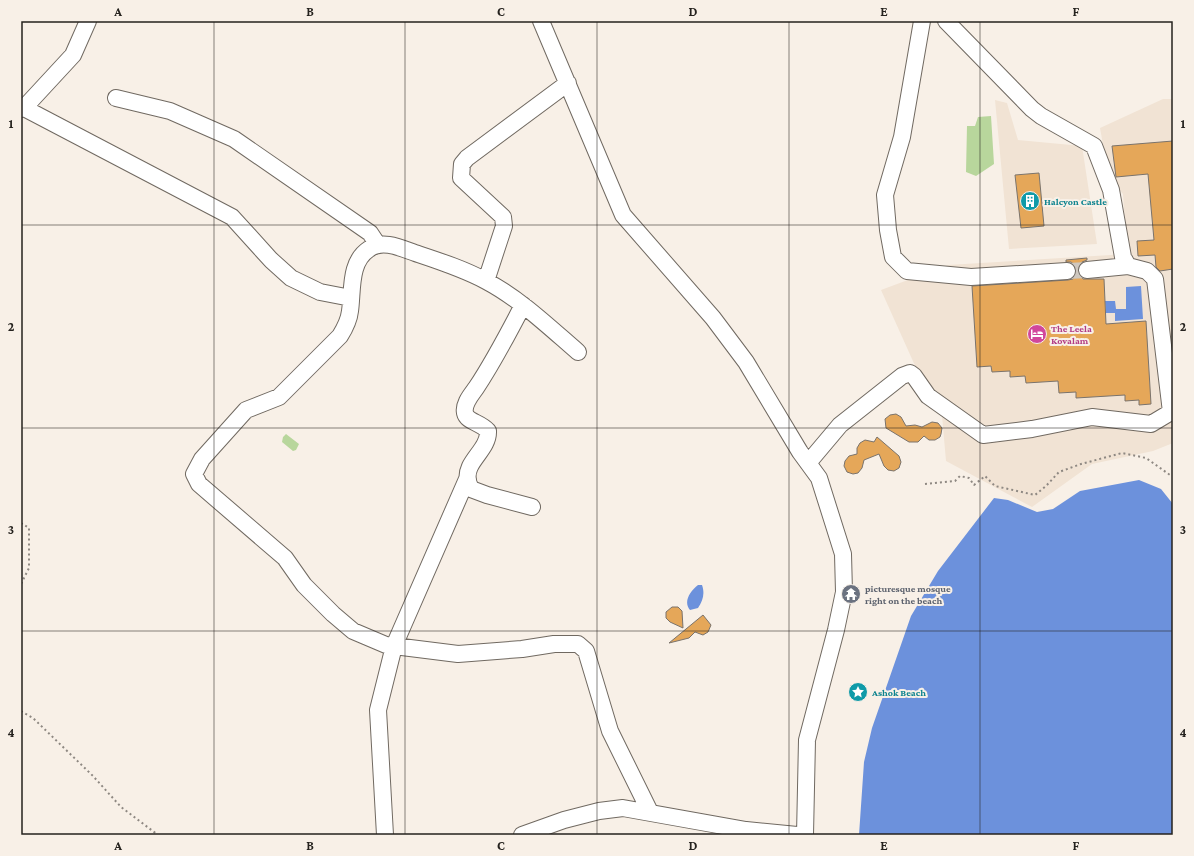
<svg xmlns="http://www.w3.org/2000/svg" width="1194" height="856" viewBox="0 0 1194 856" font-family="'Crimson Pro',serif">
<rect width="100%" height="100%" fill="#f8f0e7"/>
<path fill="#f1e3d4" d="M1163,99H1173V443L1153,451L1092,464L1032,507L946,461L941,404L921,379L881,290L948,265L1127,254L1123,194L1109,178L1100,128Z
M995,100L1007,103L1018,140L1082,146L1097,244L1009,249Z"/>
<path fill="#b8d69c" d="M991,116L994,164L976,176L966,172L967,126H975L978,117Z
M286,434L299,444L296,450L293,451L282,442L283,437Z"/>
<path fill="#6c91dc" d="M1141,286L1143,319L1115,321V313H1106L1105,301H1115L1116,309H1126V287Z
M1139,480L1161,489L1173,504V835H859L864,762L872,728L911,616L938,571L994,498L1008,500L1037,512L1053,509L1080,491Z
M698,585H702C705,594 703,600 698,608L690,610C683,602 690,591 698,585Z"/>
<path fill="#e5a759" stroke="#7a736c" d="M1173,141V269L1160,271L1156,267L1155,255L1138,256L1137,241L1154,240L1148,174L1116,177L1112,146Z
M1039,173L1044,226L1021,228L1015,175Z
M1087,258V260L1082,262L1079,266L1078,271L1080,276L1083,279H1104L1106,324L1146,321L1151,404L1139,405V400L1125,401V395L1076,398V392L1059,393L1058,381L1026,383L1025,376L1010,377V371L992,372L991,366L977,367L972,286L1068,280L1073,279L1075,276L1076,270L1075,265L1071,262H1066V260Z
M896,414L901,417L906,426L915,425L922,427L932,422L938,423L942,428L941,434L940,437L935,440H929L924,436L918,442H909L886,428L885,419L890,415Z
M877,437L899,456L901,462L899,468L894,471L888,470L884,466L879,454L864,460L862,468L858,473L853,474L847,472L844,466L845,461L849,456L857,454V448L860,443L865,440L874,442Z
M672,607H678L682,611L683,628L670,622L666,618V612Z
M703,615L711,625L708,632L703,635L695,632L689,638L669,643Z"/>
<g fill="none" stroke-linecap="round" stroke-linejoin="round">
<path stroke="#cec7bf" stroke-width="16" stroke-dasharray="16 8" stroke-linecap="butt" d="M1067,271L1087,270"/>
<g stroke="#706961" stroke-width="18">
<path id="minor" d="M541,21L623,215L713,318L746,362L800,452L819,478L843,554L844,592L836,630L807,740L805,835
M922,21L902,137L885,195L888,230L893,257L907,271L971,277L1067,271
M946,21L1032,109L1041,116L1094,146L1111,190L1123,257L1128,266L1087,270
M116,98L170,111L234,139L370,233L378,245
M24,108L232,217L271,260L291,278L320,292L351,298
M21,109L24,108L73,55L88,21
M486,281L504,226L503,217L461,178L462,164L467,158L568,83
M523,305C508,334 494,361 476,388C471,395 463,404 465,413C467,422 480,422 488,431C489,450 464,462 468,480C468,483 470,486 471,489L487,495L532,507
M578,352C549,327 520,299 486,281C464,269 439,261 415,253C401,248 382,239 369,249C349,262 353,290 350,311C349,320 345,328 340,336L279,397L246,410L202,459L194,474L199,484L285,558L304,585L333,614L353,631L386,645L458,654L522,649L554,644H578L586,651L610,731L650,812
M808,463L840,425L902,376L910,373L914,376L928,396L983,435L1032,429L1092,417L1151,424L1171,412L1155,279L1147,271L1128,266
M385,835L378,710L394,646L467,479
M522,835L564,820L599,811L623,808L746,830L797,835"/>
</g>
<path stroke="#8e8882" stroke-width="2" stroke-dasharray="2 3" stroke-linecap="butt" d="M925,484L955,481L960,476L969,478L974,485L985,476L995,486L1035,495L1046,486L1059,472L1081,464L1122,453L1146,458L1170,475L1173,474
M21,523L29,528V568L21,584
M21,711L33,718L93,776L121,807L158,835"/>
<use href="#minor" stroke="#fff" stroke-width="16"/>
</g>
<path fill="none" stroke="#25221e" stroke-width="1" stroke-opacity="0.55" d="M214,21V835M405,21V835M597,21V835M789,21V835M980,21V835M21,225H1173M21,428H1173M21,631H1173"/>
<defs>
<g id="building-disc" transform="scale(1)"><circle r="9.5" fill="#0f9aa8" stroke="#f8f0e7"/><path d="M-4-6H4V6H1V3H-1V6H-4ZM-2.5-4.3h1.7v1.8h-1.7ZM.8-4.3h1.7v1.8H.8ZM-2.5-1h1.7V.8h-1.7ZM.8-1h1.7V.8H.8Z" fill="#fff"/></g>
<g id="hotel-disc" transform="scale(1)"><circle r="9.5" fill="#d1479c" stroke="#f8f0e7"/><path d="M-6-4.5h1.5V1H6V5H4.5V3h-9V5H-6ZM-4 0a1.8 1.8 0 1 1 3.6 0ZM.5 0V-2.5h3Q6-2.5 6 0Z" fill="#fff"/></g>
<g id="temple-disc" transform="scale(1)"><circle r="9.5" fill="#6b7280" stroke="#f8f0e7"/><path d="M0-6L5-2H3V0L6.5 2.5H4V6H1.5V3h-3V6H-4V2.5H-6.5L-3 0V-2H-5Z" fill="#fff"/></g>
<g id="sight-disc" transform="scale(1)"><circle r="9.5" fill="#0f9aa8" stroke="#f8f0e7"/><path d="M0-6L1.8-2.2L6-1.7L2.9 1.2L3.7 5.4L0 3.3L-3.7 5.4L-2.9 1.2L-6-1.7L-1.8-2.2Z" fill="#fff"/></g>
</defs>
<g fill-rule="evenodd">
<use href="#building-disc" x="1030" y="201"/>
<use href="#hotel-disc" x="1037" y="334"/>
<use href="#temple-disc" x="851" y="594"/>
<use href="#sight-disc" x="858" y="692"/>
</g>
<g text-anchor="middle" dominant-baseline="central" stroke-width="4" stroke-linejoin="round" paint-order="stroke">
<g font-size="10" font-weight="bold" fill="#0d838f" stroke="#f8f0e7" text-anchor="start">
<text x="1044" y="201">Halcyon Castle</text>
<text x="872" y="692">Ashok Beach</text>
</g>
<g font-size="10" font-weight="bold" fill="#b23c85" stroke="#f8f0e7" text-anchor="start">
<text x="1051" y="328">The Leela<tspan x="1051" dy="12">Kovalam</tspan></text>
</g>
<g font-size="10" font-weight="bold" fill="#5b616d" stroke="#f8f0e7" text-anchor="start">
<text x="865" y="588">picturesque mosque<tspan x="865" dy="12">right on the beach</tspan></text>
</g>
</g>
<rect width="1194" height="856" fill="none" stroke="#f8f0e7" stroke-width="44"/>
<rect x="22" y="22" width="1150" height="812" fill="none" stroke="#25221e" stroke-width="1.5"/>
<g font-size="13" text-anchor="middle" font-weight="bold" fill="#25221e">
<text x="118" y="16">A</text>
<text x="310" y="16">B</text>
<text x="501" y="16">C</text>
<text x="693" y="16">D</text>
<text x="884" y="16">E</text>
<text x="1076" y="16">F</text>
<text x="11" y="128">1</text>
<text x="1183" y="128">1</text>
<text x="11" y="331">2</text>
<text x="1183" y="331">2</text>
<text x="11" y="534">3</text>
<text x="1183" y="534">3</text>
<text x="11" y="737">4</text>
<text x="1183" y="737">4</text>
<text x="118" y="850">A</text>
<text x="310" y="850">B</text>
<text x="501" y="850">C</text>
<text x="693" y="850">D</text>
<text x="884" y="850">E</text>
<text x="1076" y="850">F</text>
</g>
</svg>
